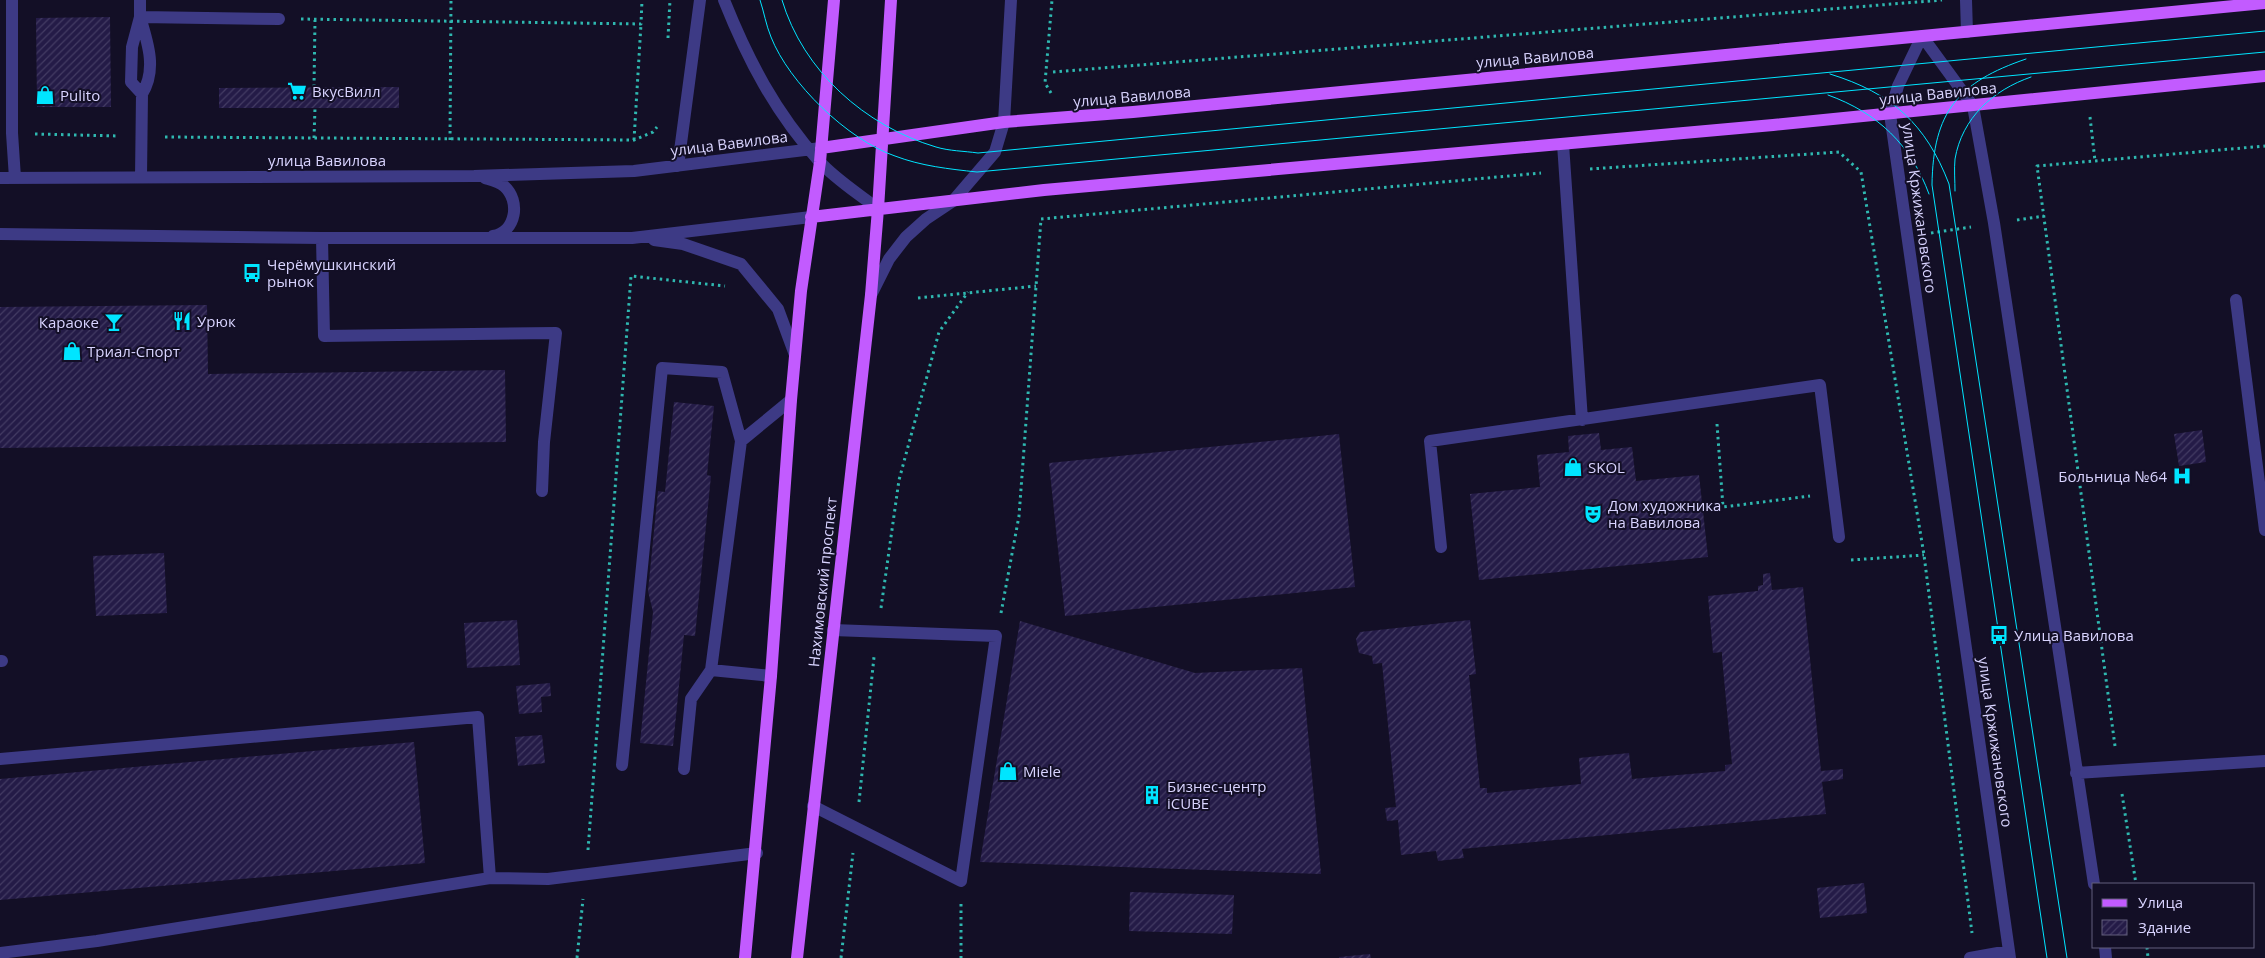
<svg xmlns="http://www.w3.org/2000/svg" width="2265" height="958" viewBox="0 0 2265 958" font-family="'Open Sans',sans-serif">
<defs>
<pattern id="building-hatch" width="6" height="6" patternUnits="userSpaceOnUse" patternTransform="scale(1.25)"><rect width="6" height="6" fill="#241b47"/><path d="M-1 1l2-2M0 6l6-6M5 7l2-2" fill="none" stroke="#433b63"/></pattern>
</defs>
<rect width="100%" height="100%" fill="#130f26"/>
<path fill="url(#building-hatch)" d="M110,17L111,107H37L36,18Z
M399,87V108H219V88Z
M207,305L208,374L505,370L506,442L0,448V307Z
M674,402L714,406L707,475L711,476L695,636L684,635L673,746L640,743L653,612L648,591L658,491L665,492Z
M2202,430L2206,462L2179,466L2174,434Z
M1599,433L1601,450L1632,447L1636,481L1699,475L1708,557L1479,580L1470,494L1540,487L1537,455L1569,452L1568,436Z
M1339,434L1355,587L1065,616L1049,463Z
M164,553L167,613L96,616L93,556Z
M1770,573L1772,590L1803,587L1821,771L1843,769V779L1822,782L1826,814L1462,849L1464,858L1438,861L1436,851L1401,855L1398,820L1387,821L1385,808L1396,807L1382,663L1373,664L1372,656L1359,653L1356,639L1360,632L1470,620L1476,674L1469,675L1480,788H1487V793L1581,784L1579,758L1629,753L1632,779L1725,771V765L1732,764L1722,657V652L1713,653L1708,596L1758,591V586L1763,585V574Z
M517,620L520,665L467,668L464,623Z
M1020,621L1195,673L1302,668L1321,874L980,862Z
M550,683L551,696L541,697L542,712L519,714L516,686Z
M542,735L545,763L518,766L515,737Z
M414,742L425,863L0,900V779Z
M1864,883L1867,913L1820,918L1817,888Z
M1130,892L1234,895L1232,934L1129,931Z
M1370,954L1371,958H1339V957Z"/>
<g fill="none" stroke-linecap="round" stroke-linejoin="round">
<path stroke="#2fb8b0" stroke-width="3" stroke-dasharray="2.5 4" stroke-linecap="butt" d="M301,19L641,24L642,0
M668,38L670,0
M1053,72L1942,0
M314,87L315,20
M1051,93L1045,83L1052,0
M2090,117L2095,161
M35,134L119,136
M165,137L634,140L653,132L657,127
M314,138L315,108
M450,140L451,0
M634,140L641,24
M1590,169L1839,152L1861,172L1924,555L1972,933
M2017,220L2044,216
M1931,233L1971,227
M918,298L1036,286
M1717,424L1723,507L1810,496
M1851,560L1924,555
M881,608L899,480L939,332L968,292
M1001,613L1019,516L1041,219L1541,173
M2115,746L2037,166L2265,146
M2122,794L2136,884
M859,802L874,657
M588,850L631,276L725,286
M961,904V958
M2147,947L2148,958
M577,958L583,899
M841,958L853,853"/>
<path stroke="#3d3a85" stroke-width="12" d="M12,0V133L15,178
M140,0V17L132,47L131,82L142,94
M724,0C748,60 775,112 819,161C835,179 859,194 878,209
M1966,0L1967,32
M140,17C148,43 157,70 142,94L141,177
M140,17L279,19
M1563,144L1582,420
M678,166L700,0
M0,178L474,176L634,171L821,148
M485,178C491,180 499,182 504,186C521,201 516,232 493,236
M0,234L322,238H632L811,217
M322,238L324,336L556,333L544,442L542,491
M654,240L683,244L741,264L778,309L795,355
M871,295L889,259L906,237L926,219L953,201L995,152L1004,122L1011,0
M2236,300L2265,530
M741,441L791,400
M1441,547L1430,441L1820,385L1839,537
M0,661H2
M711,670L771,676
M0,759L478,717L490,878
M622,765L662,368L722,372L741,441L711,670L691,699L684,769
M2076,773L2265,761
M813,806L961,881L996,636L833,630
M2105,947L2106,958
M0,953L97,941L490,878L548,879L757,853
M1970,958L2009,951
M2010,958L1890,114L1898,86L1922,36L1973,106L1994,223L2094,884"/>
<path stroke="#c25bff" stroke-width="12" d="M821,148L1004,122L1133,112L2265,3
M811,217L1044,190L1773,125L2265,76
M745,958L771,676L791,400L801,291L820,162L834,0
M797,958L871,295L878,209L891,0"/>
<path stroke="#00e5ff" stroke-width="1" d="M760,0C764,12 766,25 771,37C789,83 848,140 895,156C921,166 949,169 977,172L2265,52
M782,0C803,71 865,126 936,147C949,151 964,151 978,153L2265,31
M2026,59C1958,82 1933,112 1932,185L2047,958
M1830,74C1892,93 1926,124 1949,184L2067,958
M1828,95C1878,113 1911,145 1929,194
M1955,191C1955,181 1954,169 1955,159C1962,118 1993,90 2031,77"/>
</g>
<defs>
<g id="supermarket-bare" transform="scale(1.5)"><path d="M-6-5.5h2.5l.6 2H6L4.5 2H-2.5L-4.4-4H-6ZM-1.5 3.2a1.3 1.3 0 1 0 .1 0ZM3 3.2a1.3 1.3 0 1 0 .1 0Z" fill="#00e5ff" stroke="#130f26" stroke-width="2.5" paint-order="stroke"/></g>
<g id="shop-bare" transform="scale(1.5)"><path d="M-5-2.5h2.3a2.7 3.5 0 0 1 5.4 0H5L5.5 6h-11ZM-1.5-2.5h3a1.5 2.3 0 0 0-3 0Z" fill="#00e5ff" stroke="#130f26" stroke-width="2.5" paint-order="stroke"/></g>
<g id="bus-bare" transform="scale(1.5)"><path d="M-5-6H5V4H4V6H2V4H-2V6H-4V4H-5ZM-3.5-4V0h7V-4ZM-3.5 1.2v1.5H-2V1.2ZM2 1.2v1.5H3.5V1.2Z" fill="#00e5ff" stroke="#130f26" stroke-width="2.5" paint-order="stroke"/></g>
<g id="restaurant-bare" transform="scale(1.5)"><path d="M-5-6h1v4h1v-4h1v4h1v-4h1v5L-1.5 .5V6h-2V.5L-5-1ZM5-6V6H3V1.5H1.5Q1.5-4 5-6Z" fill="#00e5ff" stroke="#130f26" stroke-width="2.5" paint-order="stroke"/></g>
<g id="bar-bare" transform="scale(1.5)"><path d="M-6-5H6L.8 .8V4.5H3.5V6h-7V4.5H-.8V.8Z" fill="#00e5ff" stroke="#130f26" stroke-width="2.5" paint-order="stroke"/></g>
<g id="hospital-bare" transform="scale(1.5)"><path d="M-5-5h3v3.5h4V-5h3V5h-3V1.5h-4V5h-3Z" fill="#00e5ff" stroke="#130f26" stroke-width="2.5" paint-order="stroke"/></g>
<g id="theatre-bare" transform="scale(1.5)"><path d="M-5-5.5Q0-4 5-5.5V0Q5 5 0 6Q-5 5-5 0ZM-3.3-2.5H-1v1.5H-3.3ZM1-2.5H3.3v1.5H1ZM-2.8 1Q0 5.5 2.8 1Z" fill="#00e5ff" stroke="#130f26" stroke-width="2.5" paint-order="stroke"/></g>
<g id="building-bare" transform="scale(1.5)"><path d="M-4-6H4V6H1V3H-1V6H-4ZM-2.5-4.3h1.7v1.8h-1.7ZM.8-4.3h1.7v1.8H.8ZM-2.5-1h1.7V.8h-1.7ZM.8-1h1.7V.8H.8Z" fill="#00e5ff" stroke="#130f26" stroke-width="2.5" paint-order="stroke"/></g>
</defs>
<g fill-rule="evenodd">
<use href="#supermarket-bare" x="297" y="91"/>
<use href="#shop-bare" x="45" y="95"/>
<use href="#bus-bare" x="252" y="273"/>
<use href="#restaurant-bare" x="182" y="321"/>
<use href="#bar-bare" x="114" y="322"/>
<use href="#shop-bare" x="72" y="351"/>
<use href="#shop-bare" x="1573" y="467"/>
<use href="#hospital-bare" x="2182" y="476"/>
<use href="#theatre-bare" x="1593" y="514"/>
<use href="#bus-bare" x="1999" y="635"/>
<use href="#shop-bare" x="1008" y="771"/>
<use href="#building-bare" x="1152" y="795"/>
</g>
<g text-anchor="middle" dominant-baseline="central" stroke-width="4" stroke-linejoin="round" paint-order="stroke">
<g font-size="15" fill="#d9d4ff" stroke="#130f26">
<text transform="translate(1535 57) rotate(-5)">улица Вавилова</text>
<text transform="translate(1938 93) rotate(-6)">улица Вавилова</text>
<text transform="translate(1132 96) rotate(-5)">улица Вавилова</text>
<text transform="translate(729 143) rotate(-7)">улица Вавилова</text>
<text x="327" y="160">улица Вавилова</text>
<text transform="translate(1920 208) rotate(82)">улица Кржижановского</text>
<text transform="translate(822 582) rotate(-84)">Нахимовский проспект</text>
<text transform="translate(1996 742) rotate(82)">улица Кржижановского</text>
</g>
<g font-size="15" fill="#d9d4ff" stroke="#130f26" text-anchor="start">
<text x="312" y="91">ВкусВилл</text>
<text x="60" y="95">Pulito</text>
<text x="267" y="264">Черёмушкинский<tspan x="267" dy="17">рынок</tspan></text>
<text x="197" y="321">Урюк</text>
<text x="99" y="322" text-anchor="end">Караоке</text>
<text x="87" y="351">Триал-Спорт</text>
<text x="1588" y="467">SKOL</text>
<text x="2167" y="476" text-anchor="end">Больница №64</text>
<text x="1608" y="505">Дом художника<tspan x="1608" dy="17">на Вавилова</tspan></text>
<text x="2014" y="635">Улица Вавилова</text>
<text x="1023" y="771">Miele</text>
<text x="1167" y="786">Бизнес-центр<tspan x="1167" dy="17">iCUBE</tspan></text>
</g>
</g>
<rect x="2092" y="883" width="162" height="65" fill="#130f26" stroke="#625e7d"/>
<rect x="2102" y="899" width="25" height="8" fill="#c25bff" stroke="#625e7d"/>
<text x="2138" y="908" font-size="15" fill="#d9d4ff">Улица</text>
<rect x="2102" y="920" width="25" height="15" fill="url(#building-hatch)" stroke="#625e7d"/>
<text x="2138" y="933" font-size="15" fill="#d9d4ff">Здание</text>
</svg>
